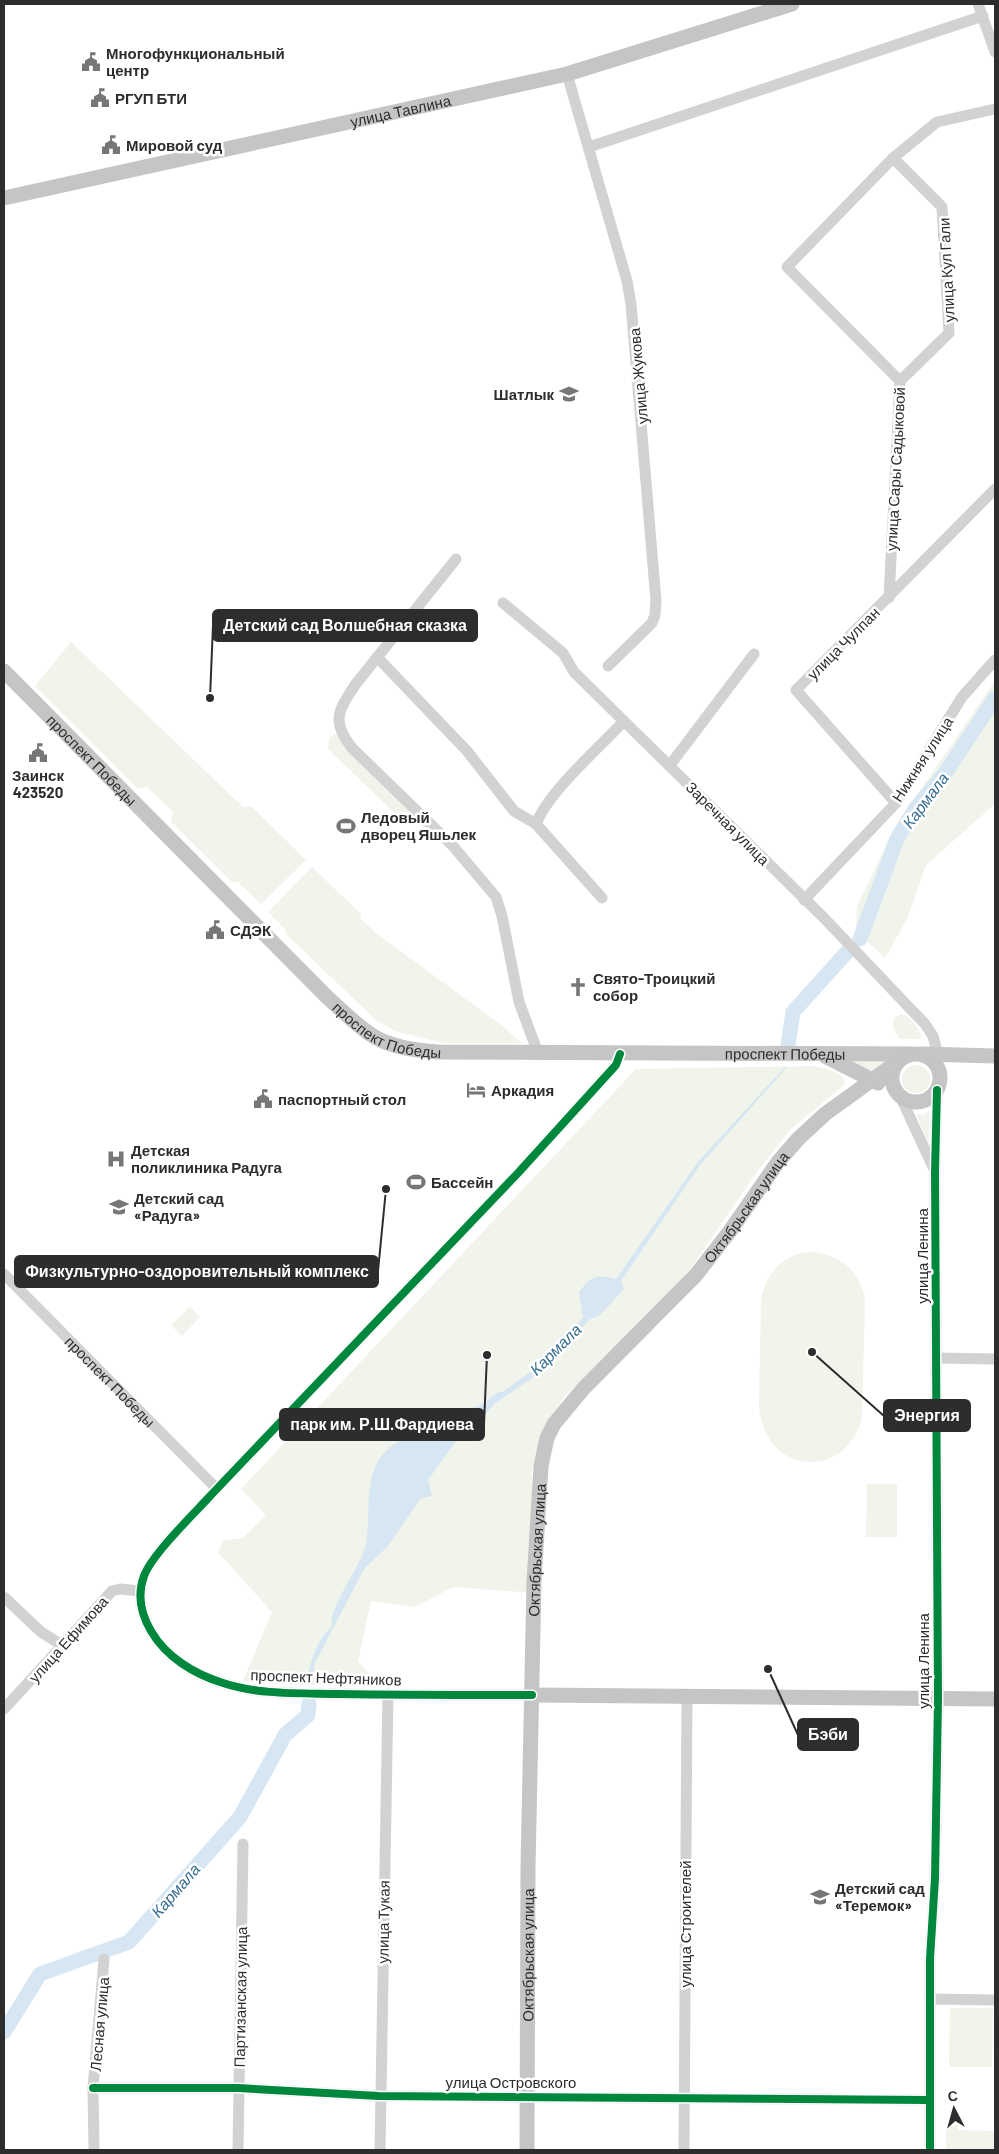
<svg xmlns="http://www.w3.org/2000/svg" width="999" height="2154" viewBox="0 0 999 2154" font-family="Barlow,sans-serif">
<rect width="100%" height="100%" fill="#fff"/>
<path fill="#f0f4ea" d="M71,642L243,807L251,806L306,860L261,904L238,882H232L171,822L173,812L147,787L138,789L35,686Z
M995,681V804L926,865L907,919L885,958L856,931L857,907L893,830Z
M335,734L340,735L416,817L409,823H405L328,749L329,738Z
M312,867L362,915L360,918L376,933L501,1025L522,1043H444L395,1031L376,1020L286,934L285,929L268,912Z
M901,1014C910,1016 922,1030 921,1039H900C894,1032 892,1027 894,1018Z
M848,1060H886L869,1073Z
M902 1079a14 14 0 1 1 28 0a14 14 0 1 1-28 0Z
M815,1066C825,1069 845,1072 845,1084L791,1129L756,1173L689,1271L649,1314L565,1396L542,1431L532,1471L534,1593L453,1587L415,1607L371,1601L358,1661L375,1682V1686L278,1684L243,1681L272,1612L218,1552L223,1541L243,1538L266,1515L241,1489L636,1069Z
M929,1111V1144L916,1114L923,1115Z
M814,1252C842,1256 859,1271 865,1299L862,1418C845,1482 763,1475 759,1405L761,1299C767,1271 784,1252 814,1252Z
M190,1307L200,1317L182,1336L171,1325Z
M867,1484H897V1537H866Z
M950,2008H993L992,2067H949Z
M946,2124H958V2130L995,2131V2150H946Z"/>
<path fill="#d6e6f2" d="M787,1067L700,1165L621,1281L624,1289L600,1315L590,1319L545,1369L494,1404L473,1429L471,1427L461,1434L463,1437L456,1441L428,1480L432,1496L421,1498L388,1546L364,1569L315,1663L312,1681H307C309,1664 318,1637 332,1627C326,1612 360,1567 365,1548C372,1520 362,1477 384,1453C405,1431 431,1435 451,1418L453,1421L462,1415L461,1413L484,1403L498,1392H502L543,1363L583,1317L579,1292C592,1276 595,1274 616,1279L698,1162L784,1068Z"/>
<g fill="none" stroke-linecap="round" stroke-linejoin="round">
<path stroke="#d6e6f2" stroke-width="15" d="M860,939L897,839L915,809L946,772L995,698
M788,1045L793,1012L847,952
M4,2032L40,1974L129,1942L240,1817L285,1735L308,1715L309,1704"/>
<g stroke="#d2d2d2" stroke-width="11">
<path d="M978,4L995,52"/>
<path d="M567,74L627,281L631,304L656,601L655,615L652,623L608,666"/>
<path d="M589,147L983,16"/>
<path d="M893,158L942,207L949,333L900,381"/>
<path d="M456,559L355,685C338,711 331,721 352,748L452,845L496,897L502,916L519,1002L538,1053"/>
<path d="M889,598L900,381L787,267L893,158L937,122L995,109"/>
<path d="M503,603L563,653L574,672L824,918L925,1024L933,1036L938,1055"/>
<path d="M377,657L467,751L514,811L536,824L602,898"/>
<path d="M670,765L754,654"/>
<path d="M896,803L796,690L995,489"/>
<path d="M536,824C549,791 599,748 624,721"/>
<path d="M804,900L896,803L962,697L995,660"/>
<path d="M901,1098L933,1167"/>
<path id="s1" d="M4,1274L217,1489"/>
<path d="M936,1358L995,1359"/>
<path d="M4,1597L41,1632L62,1645"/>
<path d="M532,1695C468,1695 403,1695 339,1694C301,1693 259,1695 223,1683C194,1674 166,1657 151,1631C141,1614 137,1595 144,1576C152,1554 194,1514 211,1495L518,1173L616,1065L620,1054"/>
<path d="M4,1709L112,1591L120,1589L140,1591"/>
<path d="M930,1999L995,2000"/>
<path d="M93,2088H238L379,2096L928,2100"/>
<path d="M94,2150L93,2088L104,1959"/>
<path d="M238,2150L243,1844"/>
<path d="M380,2150L388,1694"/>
<path d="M684,2150L687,1697"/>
<path d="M930,2150V1959L935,1878L938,1699L935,1171L937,1090"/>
</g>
<g stroke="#c5c5c5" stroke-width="15">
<path id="s2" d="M4,198L567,74L792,4"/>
<path id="s3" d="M4,671L328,998C370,1036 378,1048 438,1052L911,1054"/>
<circle cx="916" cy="1078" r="24"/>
<path d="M922,1054L995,1056"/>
<path d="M825,1056L878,1083"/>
<path d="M532,1695L995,1699"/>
<path id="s4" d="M527,2150L528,1867L534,1582L541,1466L547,1438L554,1424L583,1389L696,1275L730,1231L778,1162L798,1139L825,1114L897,1062"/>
</g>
<g stroke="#fff" stroke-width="11">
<path id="cycleway" d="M532,1695C468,1695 403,1695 339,1694C301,1693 259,1695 223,1683C194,1674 166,1657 151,1631C141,1614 137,1595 144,1576C152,1554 194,1514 211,1495L518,1173L616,1065L620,1054
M93,2088H238L379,2096L928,2100
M930,2150V1959L935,1878L938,1699L935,1171L937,1090"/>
</g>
<use href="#cycleway" stroke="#00873e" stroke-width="8"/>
</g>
<defs>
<g id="civic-bare" transform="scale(1.5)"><path d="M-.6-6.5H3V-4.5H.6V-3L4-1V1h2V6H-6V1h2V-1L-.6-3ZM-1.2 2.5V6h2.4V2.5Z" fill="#767676" stroke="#fff" stroke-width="2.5" paint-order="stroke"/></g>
<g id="school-bare" transform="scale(1.5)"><path d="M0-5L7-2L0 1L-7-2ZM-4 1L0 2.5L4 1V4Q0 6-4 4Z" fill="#767676" stroke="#fff" stroke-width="2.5" paint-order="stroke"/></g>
<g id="stadium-bare" transform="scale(1.5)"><path d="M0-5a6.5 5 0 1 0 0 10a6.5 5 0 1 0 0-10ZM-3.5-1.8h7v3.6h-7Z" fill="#767676" stroke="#fff" stroke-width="2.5" paint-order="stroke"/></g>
<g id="church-bare" transform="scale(1.5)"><path d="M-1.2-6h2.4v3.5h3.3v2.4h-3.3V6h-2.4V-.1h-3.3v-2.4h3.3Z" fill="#767676" stroke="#fff" stroke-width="2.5" paint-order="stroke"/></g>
<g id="hotel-bare" transform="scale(1.5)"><path d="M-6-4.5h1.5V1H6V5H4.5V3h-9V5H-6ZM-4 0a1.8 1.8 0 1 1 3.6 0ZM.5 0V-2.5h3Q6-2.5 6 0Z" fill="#767676" stroke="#fff" stroke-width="2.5" paint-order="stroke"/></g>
<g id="hospital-bare" transform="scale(1.5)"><path d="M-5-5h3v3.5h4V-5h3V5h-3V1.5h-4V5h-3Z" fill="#767676" stroke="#fff" stroke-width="2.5" paint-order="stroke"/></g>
</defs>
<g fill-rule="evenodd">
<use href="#civic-bare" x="91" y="62"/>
<use href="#civic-bare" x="100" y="98"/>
<use href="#civic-bare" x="111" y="145"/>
<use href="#school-bare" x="569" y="394"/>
<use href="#civic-bare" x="38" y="753"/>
<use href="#stadium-bare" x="346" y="826"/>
<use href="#civic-bare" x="215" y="930"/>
<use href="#church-bare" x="578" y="987"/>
<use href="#hotel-bare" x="476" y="1090"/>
<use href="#civic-bare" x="263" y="1099"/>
<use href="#hospital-bare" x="116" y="1159"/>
<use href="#stadium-bare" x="416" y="1182"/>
<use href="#school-bare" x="119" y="1207"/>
<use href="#school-bare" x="820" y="1897"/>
</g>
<g text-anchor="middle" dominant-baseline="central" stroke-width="5" stroke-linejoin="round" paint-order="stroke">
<g font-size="15" font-weight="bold" fill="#2d2d2d" stroke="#fff" text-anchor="start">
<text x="106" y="53">Многофункциональный<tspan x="106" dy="17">центр</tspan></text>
<text x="115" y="98">РГУП БТИ</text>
<text x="126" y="145">Мировой суд</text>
<text x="554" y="394" text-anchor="end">Шатлык</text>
<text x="38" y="775" text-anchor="middle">Заинск<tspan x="38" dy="17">423520</tspan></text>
<text x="361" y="817">Ледовый<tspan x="361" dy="17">дворец Яшьлек</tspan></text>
<text x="230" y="930">СДЭК</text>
<text x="593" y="978">Свято-Троицкий<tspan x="593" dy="17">собор</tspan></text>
<text x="491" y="1090">Аркадия</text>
<text x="278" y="1099">паспортный стол</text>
<text x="131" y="1150">Детская<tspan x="131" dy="17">поликлиника Радуга</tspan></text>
<text x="431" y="1182">Бассейн</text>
<text x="134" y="1198">Детский сад<tspan x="134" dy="17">«Радуга»</tspan></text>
<text x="835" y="1888">Детский сад<tspan x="835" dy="17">«Теремок»</tspan></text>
</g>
<g font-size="15" fill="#2d2d2d" stroke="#fff">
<text stroke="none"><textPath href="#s2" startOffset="406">улица Тавлина</textPath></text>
<text transform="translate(946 270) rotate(-93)">улица Кул Гали</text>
<text transform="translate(638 376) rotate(-95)">улица Жукова</text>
<text transform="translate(895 469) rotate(-87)">улица Сары Садыковой</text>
<text transform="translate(843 643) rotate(-45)">улица Чулпан</text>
<text transform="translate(922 759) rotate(-57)">Нижняя улица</text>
<text stroke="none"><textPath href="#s3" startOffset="125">проспект Победы</textPath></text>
<text transform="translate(728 823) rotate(45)">Заречная улица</text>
<text stroke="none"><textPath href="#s3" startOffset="530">проспект Победы</textPath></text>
<text stroke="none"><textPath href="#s3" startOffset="934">проспект Победы</textPath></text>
<text stroke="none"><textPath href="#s4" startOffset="1019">Октябрьская улица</textPath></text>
<text transform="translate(922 1256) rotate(-90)">улица Ленина</text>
<text stroke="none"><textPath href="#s1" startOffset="151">проспект Победы</textPath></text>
<text stroke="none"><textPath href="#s4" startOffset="600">Октябрьская улица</textPath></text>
<text transform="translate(68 1639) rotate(-48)">улица Ефимова</text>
<text transform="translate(923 1661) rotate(-90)">улица Ленина</text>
<text transform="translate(326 1677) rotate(2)">проспект Нефтяников</text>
<text transform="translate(383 1922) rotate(-89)">улица Тукая</text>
<text transform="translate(685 1924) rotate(-90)">улица Строителей</text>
<text stroke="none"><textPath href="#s4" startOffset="195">Октябрьская улица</textPath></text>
<text transform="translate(240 1997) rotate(-89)">Партизанская улица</text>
<text transform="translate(99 2024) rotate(-85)">Лесная улица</text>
<text x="511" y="2082">улица Островского</text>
</g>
<g font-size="16" font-style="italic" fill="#376e93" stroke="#fff">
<text transform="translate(925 800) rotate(-53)">Кармала</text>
<text transform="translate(555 1349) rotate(-45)">Кармала</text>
<text transform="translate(175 1890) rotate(-49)">Кармала</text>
</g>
</g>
<path fill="none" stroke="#2d2d2d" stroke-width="2" d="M210 698L213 625M386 1189L378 1271M812 1352L884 1416M487 1355L484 1424M768 1669L798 1735"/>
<g fill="#2d2d2d" stroke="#fff" stroke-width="2">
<circle cx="210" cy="698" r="5"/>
<circle cx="386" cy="1189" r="5"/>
<circle cx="812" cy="1352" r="5"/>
<circle cx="487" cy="1355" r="5"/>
<circle cx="768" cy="1669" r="5"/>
</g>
<g fill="#2d2d2d" stroke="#2d2d2d" stroke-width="2">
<rect x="213" y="610" width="264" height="31" rx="5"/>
<rect x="15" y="1256" width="363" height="31" rx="5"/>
<rect x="884" y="1400" width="86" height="31" rx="5"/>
<rect x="280" y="1409" width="204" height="31" rx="5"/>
<rect x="798" y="1719" width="60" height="31" rx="5"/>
</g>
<g font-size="16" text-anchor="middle" font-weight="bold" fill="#fff">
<text x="345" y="631">Детский сад Волшебная сказка</text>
<text x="197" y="1277">Физкультурно-оздоровительный комплекс</text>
<text x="927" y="1421">Энергия</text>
<text x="382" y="1430">парк им. Р.Ш.Фардиева</text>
<text x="828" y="1740">Бэби</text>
</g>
<rect width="999" height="2154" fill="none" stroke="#2d2d2d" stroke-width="10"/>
<g transform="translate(954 2109) rotate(354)" stroke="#ffffff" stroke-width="4" paint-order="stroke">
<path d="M0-4L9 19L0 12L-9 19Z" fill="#2d2d2d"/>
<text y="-8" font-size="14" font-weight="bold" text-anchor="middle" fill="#2d2d2d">С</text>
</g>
</svg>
